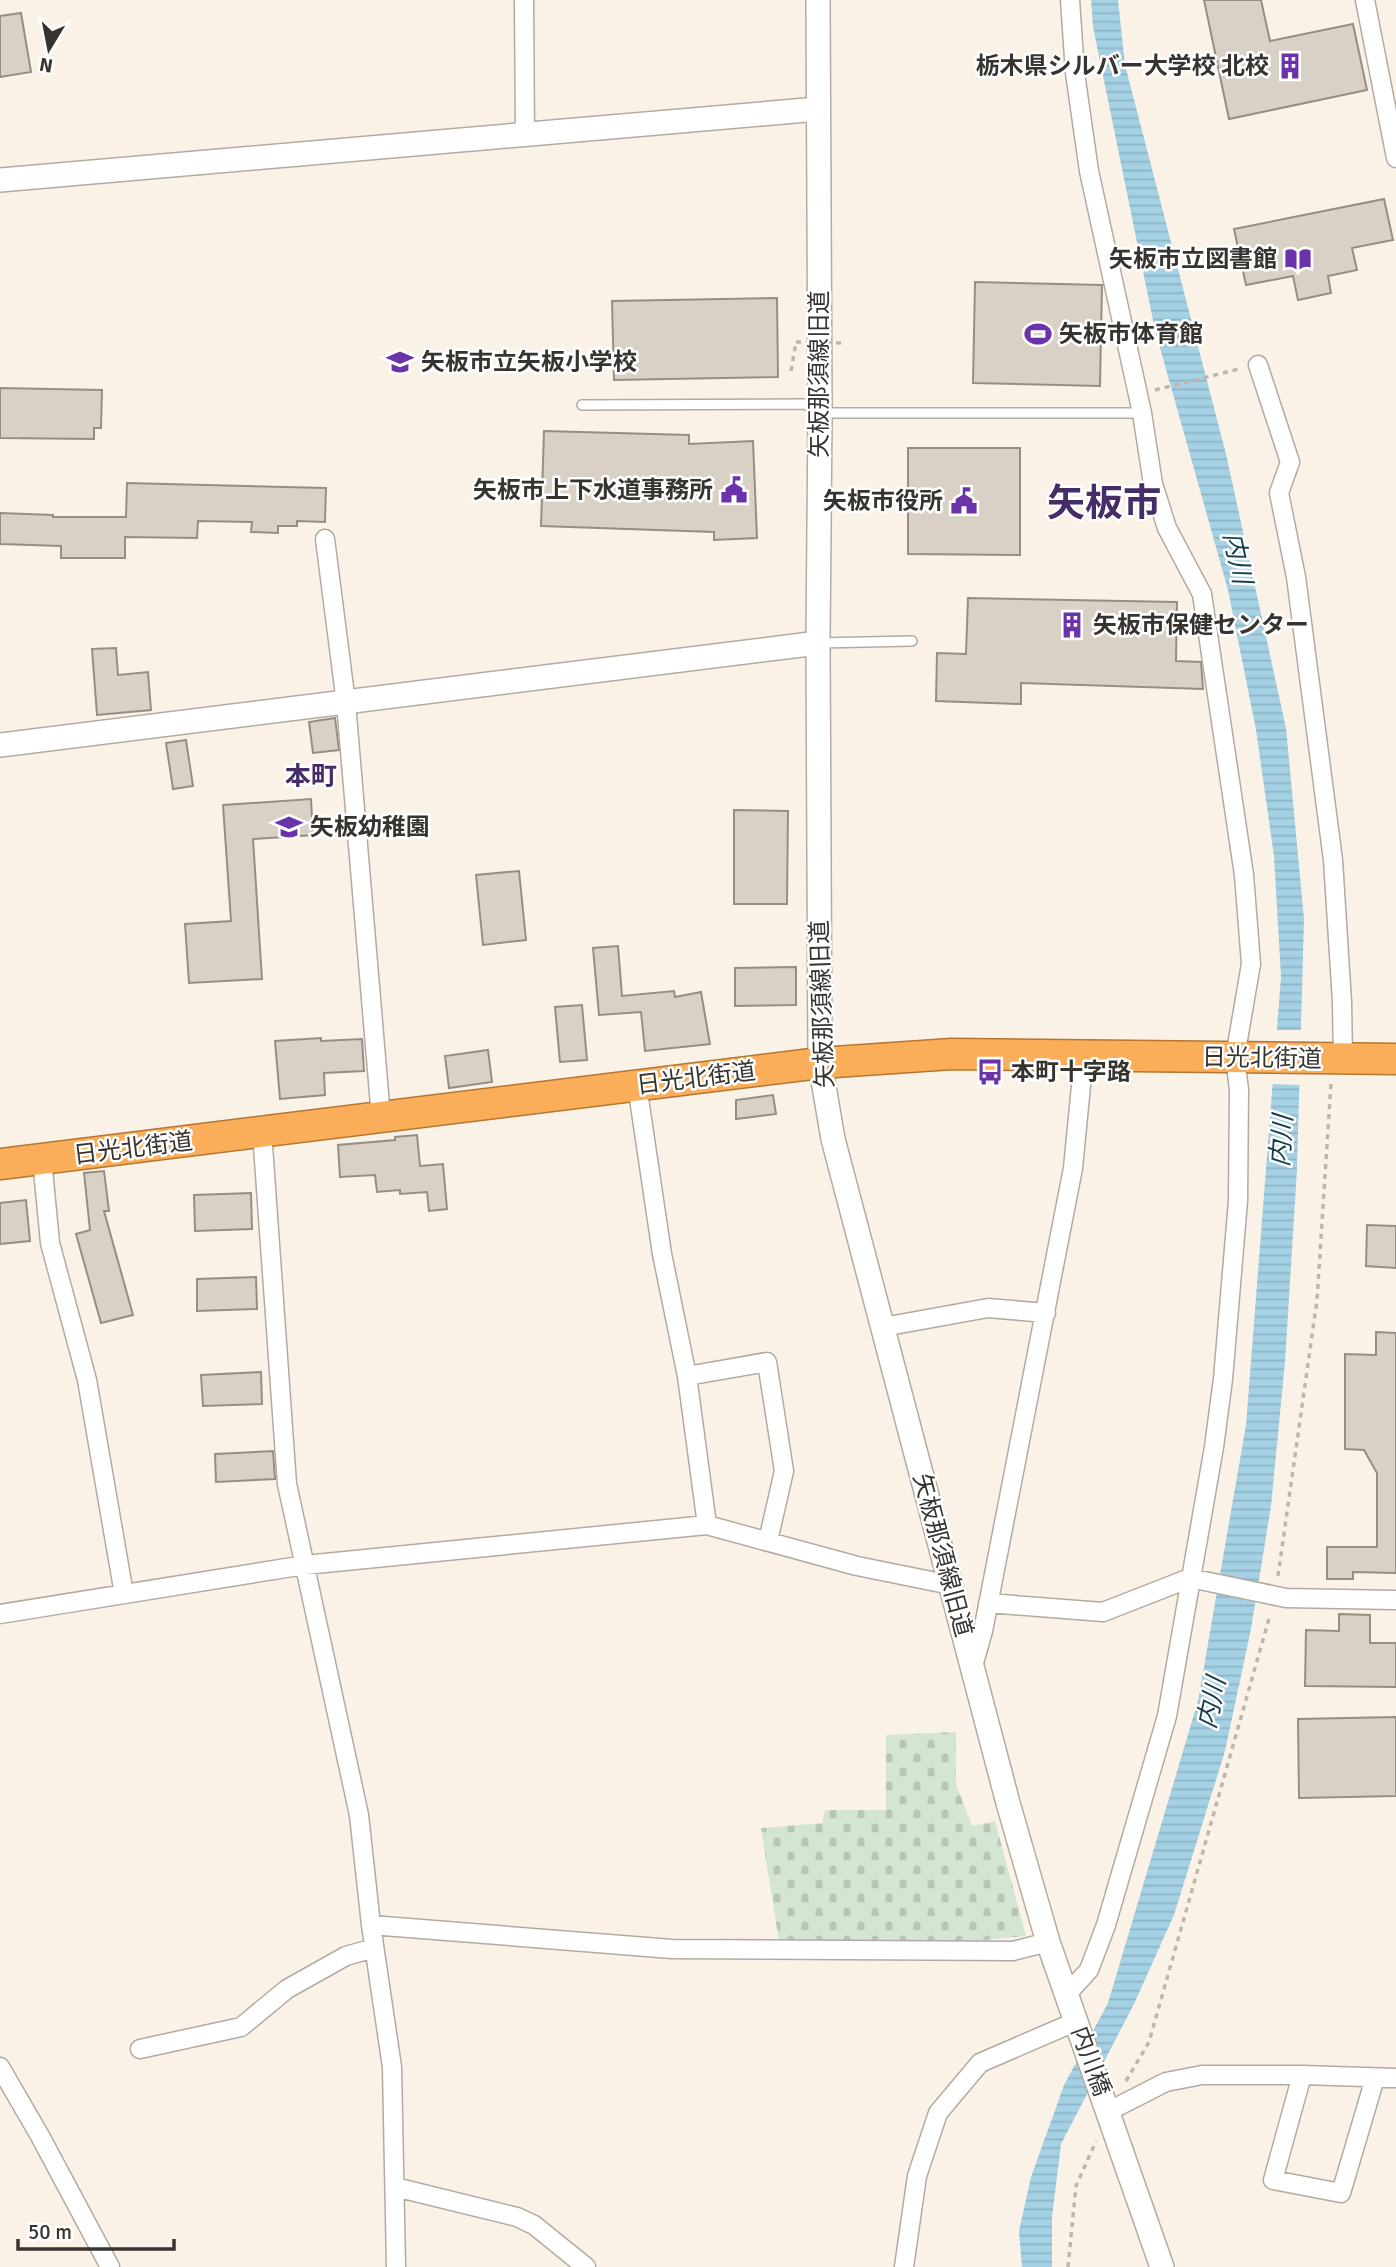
<svg xmlns="http://www.w3.org/2000/svg" width="1396" height="2267" viewBox="0 0 1396 2267" font-family="Signika,'Noto Sans JP',sans-serif">
<defs>
<pattern id="cemetery-stones" width="16" height="16" patternUnits="userSpaceOnUse" patternTransform="scale(1.75)"><rect width="16" height="16" fill="#d4e6d3"/><path d="M2 7V4a2 2 0 0 1 4 0v3zM10 15v-3a2 2 0 0 1 4 0v3z" fill="#b7c6b5"/></pattern>
<pattern id="water-rules" width="6" height="5" patternUnits="userSpaceOnUse" patternTransform="scale(1.75)"><rect width="6" height="5" fill="#a4d1e4"/><path d="M0 2.5h6" fill="none" stroke="#8eb4c4"/></pattern>
</defs>
<rect width="100%" height="100%" fill="#fbf2e7"/>
<path fill="url(#cemetery-stones)" d="M956,1732V1784L972,1826L995,1821L1026,1936L955,1943L779,1942L761,1828L822,1823L825,1810H886V1735Z"/>
<path fill="url(#water-rules)" d="M1091,0H1118L1125,65L1226,454L1286,728L1304,919L1297,1169L1285,1362L1271,1506L1251,1629L1225,1751L1174,1915L1134,2004L1061,2144L1052,2217V2267H1022L1019,2231L1031,2177L1064,2085L1108,2003L1198,1701L1246,1425L1281,977L1274,856L1256,730L1228,590L1155,330L1093,27Z"/>
<path fill="#fbf2e7" d="M1273,1030H1305L1303,1085L1270,1084Z"/>
<path fill="#dad1c6" stroke="#968e84" stroke-width="2" d="M1204,0H1261L1270,41L1353,24L1367,90L1229,119Z
M21,13L31,72L0,77V16Z
M1384,199L1393,240L1352,248L1357,270L1328,276L1331,293L1298,300L1293,276L1246,285L1234,229Z
M975,282L1102,285L1100,386L973,383Z
M777,298L778,377L614,380L612,301Z
M0,388L102,390L101,428H94V439L0,438Z
M544,431L689,435V444L753,441L757,538L714,540V532L541,526Z
M908,448H1020V555L908,554Z
M127,483L326,488L325,522L297,521V526H278V533L251,532L252,522L198,521L197,538L125,537V558H61V546L0,544V513L53,515V517H126Z
M968,598L1177,602L1176,661L1201,662L1203,689L1021,683V704L936,701L937,653L966,654Z
M116,648L118,675L148,672L151,710L97,715L92,649Z
M335,718L339,750L313,753L309,722Z
M186,740L193,786L173,789L166,743Z
M311,799L313,835L253,839L262,979L189,983L185,924L231,921L223,805Z
M734,810L788,811L787,904H734Z
M519,871L526,940L483,945L476,875Z
M618,946L622,996L674,991L675,997L701,992L710,1044L645,1051L641,1012L599,1015L593,948Z
M796,967V1005L735,1006V968Z
M582,1005L587,1060L560,1062L555,1007Z
M321,1038V1041L362,1039L364,1071L324,1073L325,1095L280,1099L275,1041Z
M488,1050L492,1082L449,1088L445,1056Z
M773,1095L776,1114L736,1119V1100Z
M417,1135L420,1166L443,1164L447,1209L429,1211L427,1192L400,1194V1190L377,1192L375,1175L340,1177L338,1145L395,1140V1137Z
M104,1171L109,1211H104L133,1315L101,1323L76,1234L90,1230L84,1173Z
M251,1193L252,1229L195,1231L194,1195Z
M26,1200L30,1241L0,1244V1203Z
M1367,1225L1396,1226V1268L1366,1266Z
M256,1277L257,1309L197,1311V1279Z
M1376,1332L1396,1333V1573L1353,1572V1579H1327V1547H1377V1473L1364,1450L1345,1449V1354L1376,1355Z
M261,1372L262,1404L203,1406L201,1375Z
M273,1451L275,1479L216,1482L215,1454Z
M1339,1614L1370,1615V1643H1396V1687L1305,1686L1306,1630L1339,1631Z
M1396,1717V1796L1299,1798L1298,1719Z"/>
<g fill="none" stroke-linecap="round" stroke-linejoin="round">
<g stroke="#b3aba0" stroke-width="12">
<path id="service" d="M582,405L805,404L820,413H1142
M819,643L912,641"/>
</g>
<g stroke="#b3aba0" stroke-width="21">
<path id="minor" d="M524,0L525,135
M1365,0L1396,158
M1258,365L1290,462L1279,493L1296,577L1333,860L1342,1002L1343,1059
M325,539L346,703L381,1117
M637,1085L662,1254L687,1376L707,1525
M262,1132L287,1484L359,1815L371,1925L392,2067L396,2267
M42,1159L50,1243L87,1380L124,1594
M883,1327L988,1308L1046,1313
M687,1376L767,1362L784,1471L768,1541
M988,1603L1103,1612L1190,1578L1286,1598L1396,1600
M0,1614L305,1565L707,1525L857,1566L951,1585
M973,1666L983,1631L1073,1168L1084,1055
M371,1925L672,1949L1013,1951L1048,1942
M1067,1994L1089,1970L1106,1925L1167,1716L1214,1447L1223,1379L1238,1201L1239,1090L1235,1057L1251,964L1244,875L1202,594L1167,528L1153,484L1142,413L1089,171L1075,73L1070,0
M140,2049L241,2027L287,1989L346,1956L374,1948
M0,2067L40,2136L110,2267
M1302,2075L1273,2180L1341,2193L1375,2078
M1109,2111L1166,2082L1202,2075H1302L1396,2078
M395,2187L517,2217L534,2225L586,2267
M904,2267L917,2176L938,2113L980,2063L1077,2021"/>
</g>
<g stroke="#b3aba0" stroke-width="26">
<path id="tertiary" d="M818,0L820,413L818,643L820,1063L833,1139L1008,1803L1048,1942L1162,2267
M0,180L818,109
M0,745L818,643"/>
</g>
<g stroke="#b47631" stroke-width="33">
<path id="trunk" d="M0,1164L820,1063L952,1054L1396,1059"/>
</g>
<path stroke="#bdb6ad" stroke-width="3.5" stroke-dasharray="5 5" stroke-linecap="butt" d="M791,371L796,342
M1155,390L1239,369
M1278,1576L1317,1300L1331,1083
M1126,2081L1149,2042L1270,1615
M1068,2267L1076,2186L1096,2141"/>
<use href="#service" stroke="#fff" stroke-width="9"/>
<use href="#minor" stroke="#fff" stroke-width="18"/>
<use href="#tertiary" stroke="#fff" stroke-width="23"/>
<use href="#trunk" stroke="#faae5a" stroke-width="30"/>
<path stroke="#bdb6ad" stroke-width="3.5" stroke-dasharray="5 5" stroke-linecap="butt" d="M796,342L842,343"/>
</g>
<defs>
<g id="building-bare" transform="scale(2.1)"><path d="M-4-6H4V6H1V3H-1V6H-4ZM-2.5-4.3h1.7v1.8h-1.7ZM.8-4.3h1.7v1.8H.8ZM-2.5-1h1.7V.8h-1.7ZM.8-1h1.7V.8H.8Z" fill="#6b33aa" stroke="#fff" stroke-width="2.5" paint-order="stroke"/></g>
<g id="library-bare" transform="scale(2.1)"><path d="M-6-4Q-3-5.5-.7-3.5V5Q-3 3-6 4ZM6-4Q3-5.5 .7-3.5V5Q3 3 6 4Z" fill="#6b33aa" stroke="#fff" stroke-width="2.5" paint-order="stroke"/></g>
<g id="stadium-bare" transform="scale(2.1)"><path d="M0-5a6.5 5 0 1 0 0 10a6.5 5 0 1 0 0-10ZM-3.5-1.8h7v3.6h-7Z" fill="#6b33aa" stroke="#fff" stroke-width="2.5" paint-order="stroke"/></g>
<g id="school-bare" transform="scale(2.1)"><path d="M0-5L7-2L0 1L-7-2ZM-4 1L0 2.5L4 1V4Q0 6-4 4Z" fill="#6b33aa" stroke="#fff" stroke-width="2.5" paint-order="stroke"/></g>
<g id="civic-bare" transform="scale(2.1)"><path d="M-.6-6.5H3V-4.5H.6V-3L4-1V1h2V6H-6V1h2V-1L-.6-3ZM-1.2 2.5V6h2.4V2.5Z" fill="#6b33aa" stroke="#fff" stroke-width="2.5" paint-order="stroke"/></g>
<g id="bus-bare" transform="scale(2.1)"><path d="M-5-6H5V4H4V6H2V4H-2V6H-4V4H-5ZM-3.5-4V0h7V-4ZM-3.5 1.2v1.5H-2V1.2ZM2 1.2v1.5H3.5V1.2Z" fill="#6b33aa" stroke="#fff" stroke-width="2.5" paint-order="stroke"/></g>
</defs>
<g fill-rule="evenodd">
<use href="#building-bare" x="1290" y="66"/>
<use href="#library-bare" x="1298" y="259"/>
<use href="#stadium-bare" x="1038" y="334"/>
<use href="#school-bare" x="400" y="362"/>
<use href="#civic-bare" x="734" y="490"/>
<use href="#civic-bare" x="964" y="501"/>
<use href="#building-bare" x="1072" y="625"/>
<use href="#school-bare" x="289" y="827"/>
<use href="#bus-bare" x="990" y="1072"/>
</g>
<g text-anchor="middle" dominant-baseline="central" stroke-width="5" stroke-linejoin="round" paint-order="stroke">
<g font-size="24" font-weight="bold" fill="#373430" stroke="#fff" text-anchor="start">
<text x="1269" y="66" text-anchor="end">栃木県シルバー大学校 北校</text>
<text x="1277" y="259" text-anchor="end">矢板市立図書館</text>
<text x="1059" y="334">矢板市体育館</text>
<text x="421" y="362">矢板市立矢板小学校</text>
<text x="713" y="490" text-anchor="end">矢板市上下水道事務所</text>
<text x="943" y="501" text-anchor="end">矢板市役所</text>
<text x="1093" y="625">矢板市保健センター</text>
<text x="310" y="827">矢板幼稚園</text>
<text x="1011" y="1072">本町十字路</text>
</g>
<g font-size="24" fill="#373430" stroke="#fff">
<text transform="translate(819 374) rotate(-90)">矢板那須線旧道</text>
<text transform="translate(822 1004) rotate(-92)">矢板那須線旧道</text>
<text transform="translate(1262 1058) rotate(1)">日光北街道</text>
<text transform="translate(696 1078) rotate(-7)">日光北街道</text>
<text transform="translate(133 1148) rotate(-7)">日光北街道</text>
<text transform="translate(943 1555) rotate(75)">矢板那須線旧道</text>
<text transform="translate(1091 2061) rotate(70)">内川橋</text>
</g>
<g font-size="26" font-style="italic" fill="#163e4c" stroke="#fff">
<text transform="translate(1237 558) rotate(78)">内川</text>
<text transform="translate(1282 1141) rotate(-86)">内川</text>
<text transform="translate(1212 1703) rotate(-78)">内川</text>
</g>
<g font-size="26" font-weight="bold" fill="#462d68" stroke="#fff">
<text x="311" y="777">本町</text>
</g>
<g font-size="38" font-weight="bold" fill="#462d68" stroke="#fff">
<text x="1104" y="503">矢板市</text>
</g>
</g>
<g transform="translate(49 49) rotate(190)" stroke="#ffffff" stroke-width="5" paint-order="stroke">
<path d="M0-5L12 26L0 18L-12 26Z" fill="#373430"/>
<text y="-10" font-size="19" font-weight="bold" text-anchor="middle" fill="#373430">N</text>
</g>
<path d="M18 2239v10h156v-10" fill="none" stroke="#373430" stroke-width="3.5"/>
<text x="28" y="2239" font-size="21" fill="#373430" stroke="#ffffff" stroke-width="5" paint-order="stroke">50 m</text>
</svg>
